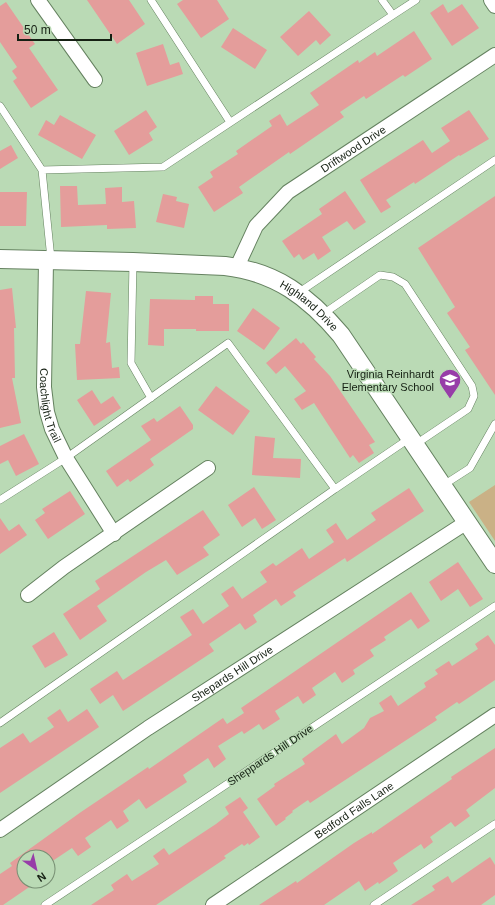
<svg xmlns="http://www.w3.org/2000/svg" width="495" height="905" viewBox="0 0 495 905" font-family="Arial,sans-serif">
<rect width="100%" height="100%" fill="#badab5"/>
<path fill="#cab186" d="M495,485V541L469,502Z"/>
<path fill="#e49d9b" d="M87,0H129L145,24L117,44Z
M183,0H217L229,19L201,38L177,4Z
M6,2L35,44L29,48L58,90L31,108L13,81L17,78L12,71L17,67L0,42V6Z
M443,4L448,13L462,4L479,28L452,46L430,13Z
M309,11L331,35L320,45L316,40L298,56L280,37Z
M233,28L267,50L255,69L221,47Z
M414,31L432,59L405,77L403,75L366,99L364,96L340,112L344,117L290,154L289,152L239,187L243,193L214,212L198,187L213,177L210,172L238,154L236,151L272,126L269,121L280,114L287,126L319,105L310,93L358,60L359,63L375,52L377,56Z
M163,44L170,65L179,62L183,74L147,86L136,53Z
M146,110L157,127L149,133L153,140L129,155L114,131Z
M469,110L489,139L460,156L459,155L415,184L414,182L386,200L391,207L381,213L360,180L423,140L432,153L450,141L441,128Z
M60,115L96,135L82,159L38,135L46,120L54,125Z
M11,145L18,158L0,169V151Z
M60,186H77L78,205L106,204L105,188L122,187V202L134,201L136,228L107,229V225L61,227Z
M345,191L366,222L354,230L347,221L322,237L331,251L318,260L314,253L303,260L299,254L294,258L282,241L322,214L319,209Z
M0,192H27L26,226H0Z
M163,194L177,197L176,201L189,204L184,228L156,222Z
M495,196V395L465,350L470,347L447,313L455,307L418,248Z
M12,288L16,328H14L15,378H12L21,423L0,428V290Z
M86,291L111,293L106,343L110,342L112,368L119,367L120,378L77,380L75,344H80Z
M195,296H213V304H229V331H196V329H164V346L148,345L150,299L195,300Z
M253,308L280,328L264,350L237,331Z
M296,338L301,344L303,342L316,357L314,359L330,376L375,442L369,445L374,453L359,463L353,455L350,458L314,403L302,410L294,399L306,391L285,366L276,374L266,363Z
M216,386L250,411L233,435L198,410Z
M92,390L101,404L113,396L121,408L94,426L77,400Z
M180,406L193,425V429L150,459L154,465L130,482L128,479L117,487L106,471L151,440L141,426L154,418L157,422Z
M24,434L39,464L16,476L8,460L0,464V446Z
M255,436L275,438L273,458L301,459L300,478L252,475Z
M254,487L276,520L262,529L255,518L242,527L228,505Z
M409,488L424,511L347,562L345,558L293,592L296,596L281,606L276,599L253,615L257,622L245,630L240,623L209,644L214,651L123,711L113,695L100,704L90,689L117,671L123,680L192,635L180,617L193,609L203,624L229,606L221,594L233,586L242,599L267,582L260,572L273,563L276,566L302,548L309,559L334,542L326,530L336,523L347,540L376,520L371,513Z
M70,491L85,514L48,539L35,520L45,513L42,509Z
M203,510L220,535L203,547L209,555L177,575L166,560L146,572L97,606L107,621L80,640L63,614L100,589L95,581Z
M0,518L9,531L19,524L27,535L0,554Z
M458,562L483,599L470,607L458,589L441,601L429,582Z
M411,592L430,621L418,629L411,619L384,637L386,640L370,650L374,656L353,670L355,674L342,683L335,672L312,688L316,695L303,704L298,696L275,711L280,719L263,730L259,724L244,734L242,731L218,746L226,759L214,768L208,758L183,775L187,782L146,809L139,799L123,811L129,821L117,829L111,820L85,838L91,847L78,856L72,848L48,864V857H24V881H38L3,905H0V874L12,866L10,863L81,812L148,767L149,769L223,718L227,724L244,713L241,708Z
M54,632L68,655L45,668L32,646Z
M488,635L495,645V680L459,704L457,702L435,717L437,720L310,803L308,800L292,811L293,812L285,818L286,819L276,826L257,799L275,786L274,784L305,764L302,759L336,734L342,744L364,728L370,718L384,711L379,703L391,695L398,706L426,687L424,683L438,674L435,670L449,661L452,666L478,649L475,644Z
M60,709L68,722L87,709L99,727L0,793V748L23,733L30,743L54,727L47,718Z
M495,748V788L466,810L470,816L455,827L451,822L430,837L433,842L424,849L421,844L393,863L398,871L379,884L378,882L365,891L359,881L324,905H259L296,881L297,883L354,843L372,832V834L452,779L451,777Z
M240,797L248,808L243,812L260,837L249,845L248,843L244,846L242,844L224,856L226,858L156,905H91L114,890L111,885L127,874L132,881L159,864L153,856L164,848L169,855L216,824L229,814L225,807Z
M490,857L495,865V895L481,905H411L435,890L432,886L448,876L452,883Z"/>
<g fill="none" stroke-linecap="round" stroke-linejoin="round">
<g stroke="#658260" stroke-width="8">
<path id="service" d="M151,0L230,122
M382,0L393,15L416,0
M0,106L42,170
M51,259L42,170L163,167L393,15
M133,262L131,363L151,398
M298,293L495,160
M323,314L380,275L393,277L405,284L472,386L474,396L468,409L416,444
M442,486L470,468L495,424
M0,500L66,458L228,343L335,489L410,438
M0,723L335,489
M45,905L495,606
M374,905L495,824"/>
</g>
<g stroke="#658260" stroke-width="16">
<g id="minor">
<path d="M38,0L95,80"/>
<path d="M491,0L495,6"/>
<path id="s1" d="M46,261L44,387L47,412L52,429L66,458L114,534"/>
<path id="s2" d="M237,267L256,226L288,192L495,55"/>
<path d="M28,595L64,567L208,468"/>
<path id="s3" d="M0,830L148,728L467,522"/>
<path id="s4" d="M213,905L495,715"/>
</g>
</g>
<g stroke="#658260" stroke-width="20">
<g id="tertiary">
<path id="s5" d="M0,259L133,262L225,266C276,272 309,297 341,335L495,564"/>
</g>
</g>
<use href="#service" stroke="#fff" stroke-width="7"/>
<use href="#minor" stroke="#fff" stroke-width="14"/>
<use href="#tertiary" stroke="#fff" stroke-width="18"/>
</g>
<defs>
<g id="school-pin" transform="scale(1.15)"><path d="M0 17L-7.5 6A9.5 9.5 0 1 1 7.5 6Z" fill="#973da8" stroke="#badab5"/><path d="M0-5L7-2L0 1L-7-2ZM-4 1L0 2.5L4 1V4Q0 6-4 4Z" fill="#fff"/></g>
</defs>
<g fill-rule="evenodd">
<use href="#school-pin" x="450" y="380"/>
</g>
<g text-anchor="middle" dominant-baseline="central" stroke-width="3" stroke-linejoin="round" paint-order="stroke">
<g font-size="11" fill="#152013" stroke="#badab5">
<text stroke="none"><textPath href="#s2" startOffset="170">Driftwood Drive</textPath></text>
<text stroke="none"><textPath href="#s5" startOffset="320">Highland Drive</textPath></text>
<text stroke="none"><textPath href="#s1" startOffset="145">Coachlight Trail</textPath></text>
<text stroke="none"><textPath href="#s3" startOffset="280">Shepards Hill Drive</textPath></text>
<text transform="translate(270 755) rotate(-34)">Sheppards Hill Drive</text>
<text stroke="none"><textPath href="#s4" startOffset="170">Bedford Falls Lane</textPath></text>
</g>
<g font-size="11" fill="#152013" stroke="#badab5" text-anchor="end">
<text x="434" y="374">Virginia Reinhardt<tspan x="434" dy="13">Elementary School</tspan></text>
</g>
</g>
<g transform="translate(36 869) rotate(146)"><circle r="19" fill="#badab5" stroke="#789074"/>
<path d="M0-3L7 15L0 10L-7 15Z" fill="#973da8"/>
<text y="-6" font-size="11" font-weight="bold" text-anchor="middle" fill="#152013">N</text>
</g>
<path d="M18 34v6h93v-6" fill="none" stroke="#152013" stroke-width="2"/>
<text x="24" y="34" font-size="12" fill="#152013" stroke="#badab5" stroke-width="3" paint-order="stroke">50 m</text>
</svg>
